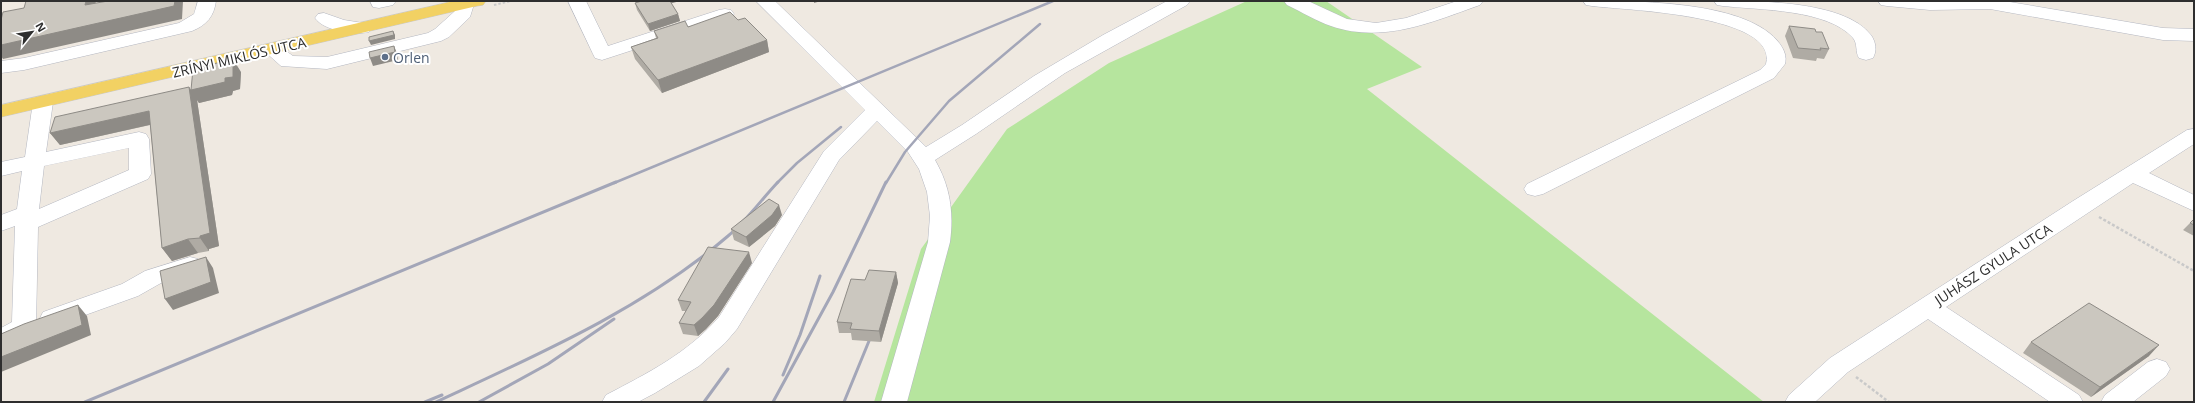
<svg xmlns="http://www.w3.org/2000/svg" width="2195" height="403" viewBox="0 0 2195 403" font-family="'Open Sans',sans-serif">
<rect width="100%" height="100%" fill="#efe9e1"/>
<path fill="#b6e59e" d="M1247,1H1326L1422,67L1367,89L1764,402H874L921,249L1007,129L1109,63Z"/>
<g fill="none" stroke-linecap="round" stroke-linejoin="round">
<g stroke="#b4b7c1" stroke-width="1">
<path id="minor" d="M198,1H216C214,16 207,25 192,31L24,70L1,73V61L24,58L179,23L194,14Z
M370,1H396L393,5L379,8L373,7Z
M457,1H475L470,17L449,37L441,41L327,69L281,66L263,50L265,46L272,44L279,46L293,56L327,57L428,33L435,29L455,11Z
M568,1H586L608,46L719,10L725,9L731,10L734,14L731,18L602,60L595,58L593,54Z
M756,1H775L926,147L962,125L1034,76L1103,35L1167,1H1190L1187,5L1065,73L976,134L935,160C950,186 954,212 950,242L907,402H881L928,242L930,216L927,192L919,169L908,152L877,121L839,160L737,329L725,343L699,366L655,393L638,402H602L606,395C648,373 688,353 719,317L824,151L865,110Z
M1284,1H1308L1347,19L1376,23L1406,18L1457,1H1483L1480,5C1432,22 1383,44 1331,26C1316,21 1302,12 1287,5Z
M1583,1C1635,1 1748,0 1780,44C1784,50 1787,56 1785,64L1774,78L1543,194L1535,196L1527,194L1524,189L1527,184L1760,70L1766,64C1779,14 1622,10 1592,6L1586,5Z
M1714,1C1756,1 1844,0 1871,35C1876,42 1877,51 1873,58L1866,60L1859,58C1855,52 1858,44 1853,38C1828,9 1759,10 1723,6L1717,5Z
M1878,1H2004L2163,28L2194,29V41L2163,40L1990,9L1930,10L1887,6L1881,5Z
M324,13L344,20L369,24L371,28L369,32C354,35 324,31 315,18L318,14Z
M43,96L50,98L53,102L46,152L139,132L146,134L149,139L151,174L148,179L38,227L36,327L33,333L1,348V328L12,322L15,226L1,231V215L17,209L22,171L1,176V162L25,157L33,102L36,98ZM129,148V170L39,209L44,166Z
M2194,129V144L2149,173L2194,195V211L2133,183L1946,307L2079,395L2083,402H2050L1928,319L1848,372L1815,402H1785L1789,395L1830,358L2073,201L2187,130Z
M190,257L198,259L202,265L198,271L161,283L138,296L52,327L43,324L40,318L43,312L122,284L145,271Z
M2157,359L2166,362L2170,369L2166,376L2133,402H2101L2105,395L2148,362Z"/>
</g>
<g stroke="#c9c9c9" stroke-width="1">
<path id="major" d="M454,1H486L483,5L477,6L1,117V105Z"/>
</g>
<path stroke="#c9c9c9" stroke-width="2" stroke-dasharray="2.5 2" stroke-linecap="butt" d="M494,5L511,1"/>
<path stroke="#c9c9c9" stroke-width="2.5" stroke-dasharray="3 2" stroke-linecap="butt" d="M2099,217L2194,271
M1856,377L1889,402"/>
<use href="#minor" fill="#fff" fill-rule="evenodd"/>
<use href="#major" fill="#f2d163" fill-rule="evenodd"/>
<path stroke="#a3a6b8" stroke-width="2.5" d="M614,183L1053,1
M777,183L797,163L841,127
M886,183L905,152L949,101L1040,24"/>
<path stroke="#a3a6b8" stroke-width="3" d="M783,375L800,335L820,276
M85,402L616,182
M425,402L442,395
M436,402C537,355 643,309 728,236C747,220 761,200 778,182
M479,402L548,364L614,319
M704,402L728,369
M773,402L833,292L886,182
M844,402L869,341"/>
</g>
<path fill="#afaba4" d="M635,3H671L678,14L680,21L650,31L637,10Z
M738,20L767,40L769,52L662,93L635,59L631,47L656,38L654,31Z
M1789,26L1816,32L1829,49L1824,59L1817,58L1816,61L1793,58L1785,36Z
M241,72L240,89L233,91L232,95L199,103L197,100L219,246L209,249V251L198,253L172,261L162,248L150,125L60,145L50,133L189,87L191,90Z
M782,215L775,226L749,247L734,240L731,229Z
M2194,219V236L2183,230Z
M752,263L718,316L706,329L698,336L683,334L679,323L686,311H682L678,300Z
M896,272L898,283L881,342L852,340L851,333H839L837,322L865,280Z
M2031,342L2149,356L2091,397L2023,353Z"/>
<path fill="#8e8b86" d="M86,1H96L93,17L85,5Z
M175,1H183L182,19L3,59L1,56V45Z
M668,1H680L669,4Z
M814,1H821L814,3Z
M678,14L680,21L650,31L648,24Z
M393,31L395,35V39L371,45L369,41Z
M767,40L769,52L662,93L658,80Z
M394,46L397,53L398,60L373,66L370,58Z
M233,59L241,72L240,89L233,91L232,95L199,103L197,100L219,246L209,249V251L200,238L189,87L191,90L225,78Z
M149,111L158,123L60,145L50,133Z
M779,205L782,215L775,226L749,247L746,237Z
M188,239L198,253L172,261L162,248Z
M749,252L752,263L718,316L706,329L698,336L694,325Z
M206,257L213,268L219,293L173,310L165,299Z
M896,272L898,283L881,342L879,331Z
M78,305L87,316L91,335L1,372V357Z
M2159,345L2149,356L2091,397L2100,387Z"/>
<path fill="#cbc7bf" stroke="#8e8b86" d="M26,1H86L85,5L108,1H175L174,6L1,45V20L3,12L24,8Z
M642,1H670L678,14L648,24L635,3Z
M730,12L738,20L745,18L767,40L658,80L631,47L658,38L654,31L685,21L688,27Z
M1789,26L1815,29L1816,32H1822L1829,49L1820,48L1821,50L1798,48Z
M393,31L394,35L369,41V37Z
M394,46L395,52L370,58L369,52Z
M233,59V77L225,78V82L191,90L193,69Z
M189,87L210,233L200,236V238L188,239L162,248L149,111L50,133L55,117Z
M769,199L779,205L772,215L746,237L731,229Z
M2194,219V225L2190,223Z
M708,247L749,252L714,305L702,318L694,325L679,323L691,302L678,300Z
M206,257L211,282L165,299L160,271Z
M869,270L896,272L879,331L850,329L852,323L837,322L851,279L865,280Z
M2089,303L2159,345L2100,387L2031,342Z
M78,305L82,325L1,357V334L24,324Z"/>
<circle fill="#5c6f8a" stroke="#fff" stroke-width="1.5" cx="385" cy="57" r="4"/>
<g text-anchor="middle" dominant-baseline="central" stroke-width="4" stroke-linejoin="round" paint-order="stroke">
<g font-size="14" fill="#2e2e2e" stroke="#fff">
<text transform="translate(239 57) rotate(-13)">ZRÍNYI MIKLÓS UTCA</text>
<text transform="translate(1993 264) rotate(-33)">JUHÁSZ GYULA UTCA</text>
</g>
<g font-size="14" fill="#4e5e75" stroke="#fff" text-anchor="start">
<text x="393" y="57">Orlen</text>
</g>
</g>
<rect width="2195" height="403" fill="none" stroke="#2e2e2e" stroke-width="4"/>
<g transform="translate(32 32) rotate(60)" stroke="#ffffff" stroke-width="3" paint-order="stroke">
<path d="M0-3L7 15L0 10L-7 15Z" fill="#2e2e2e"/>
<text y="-6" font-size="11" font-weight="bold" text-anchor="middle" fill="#2e2e2e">N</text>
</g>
</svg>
